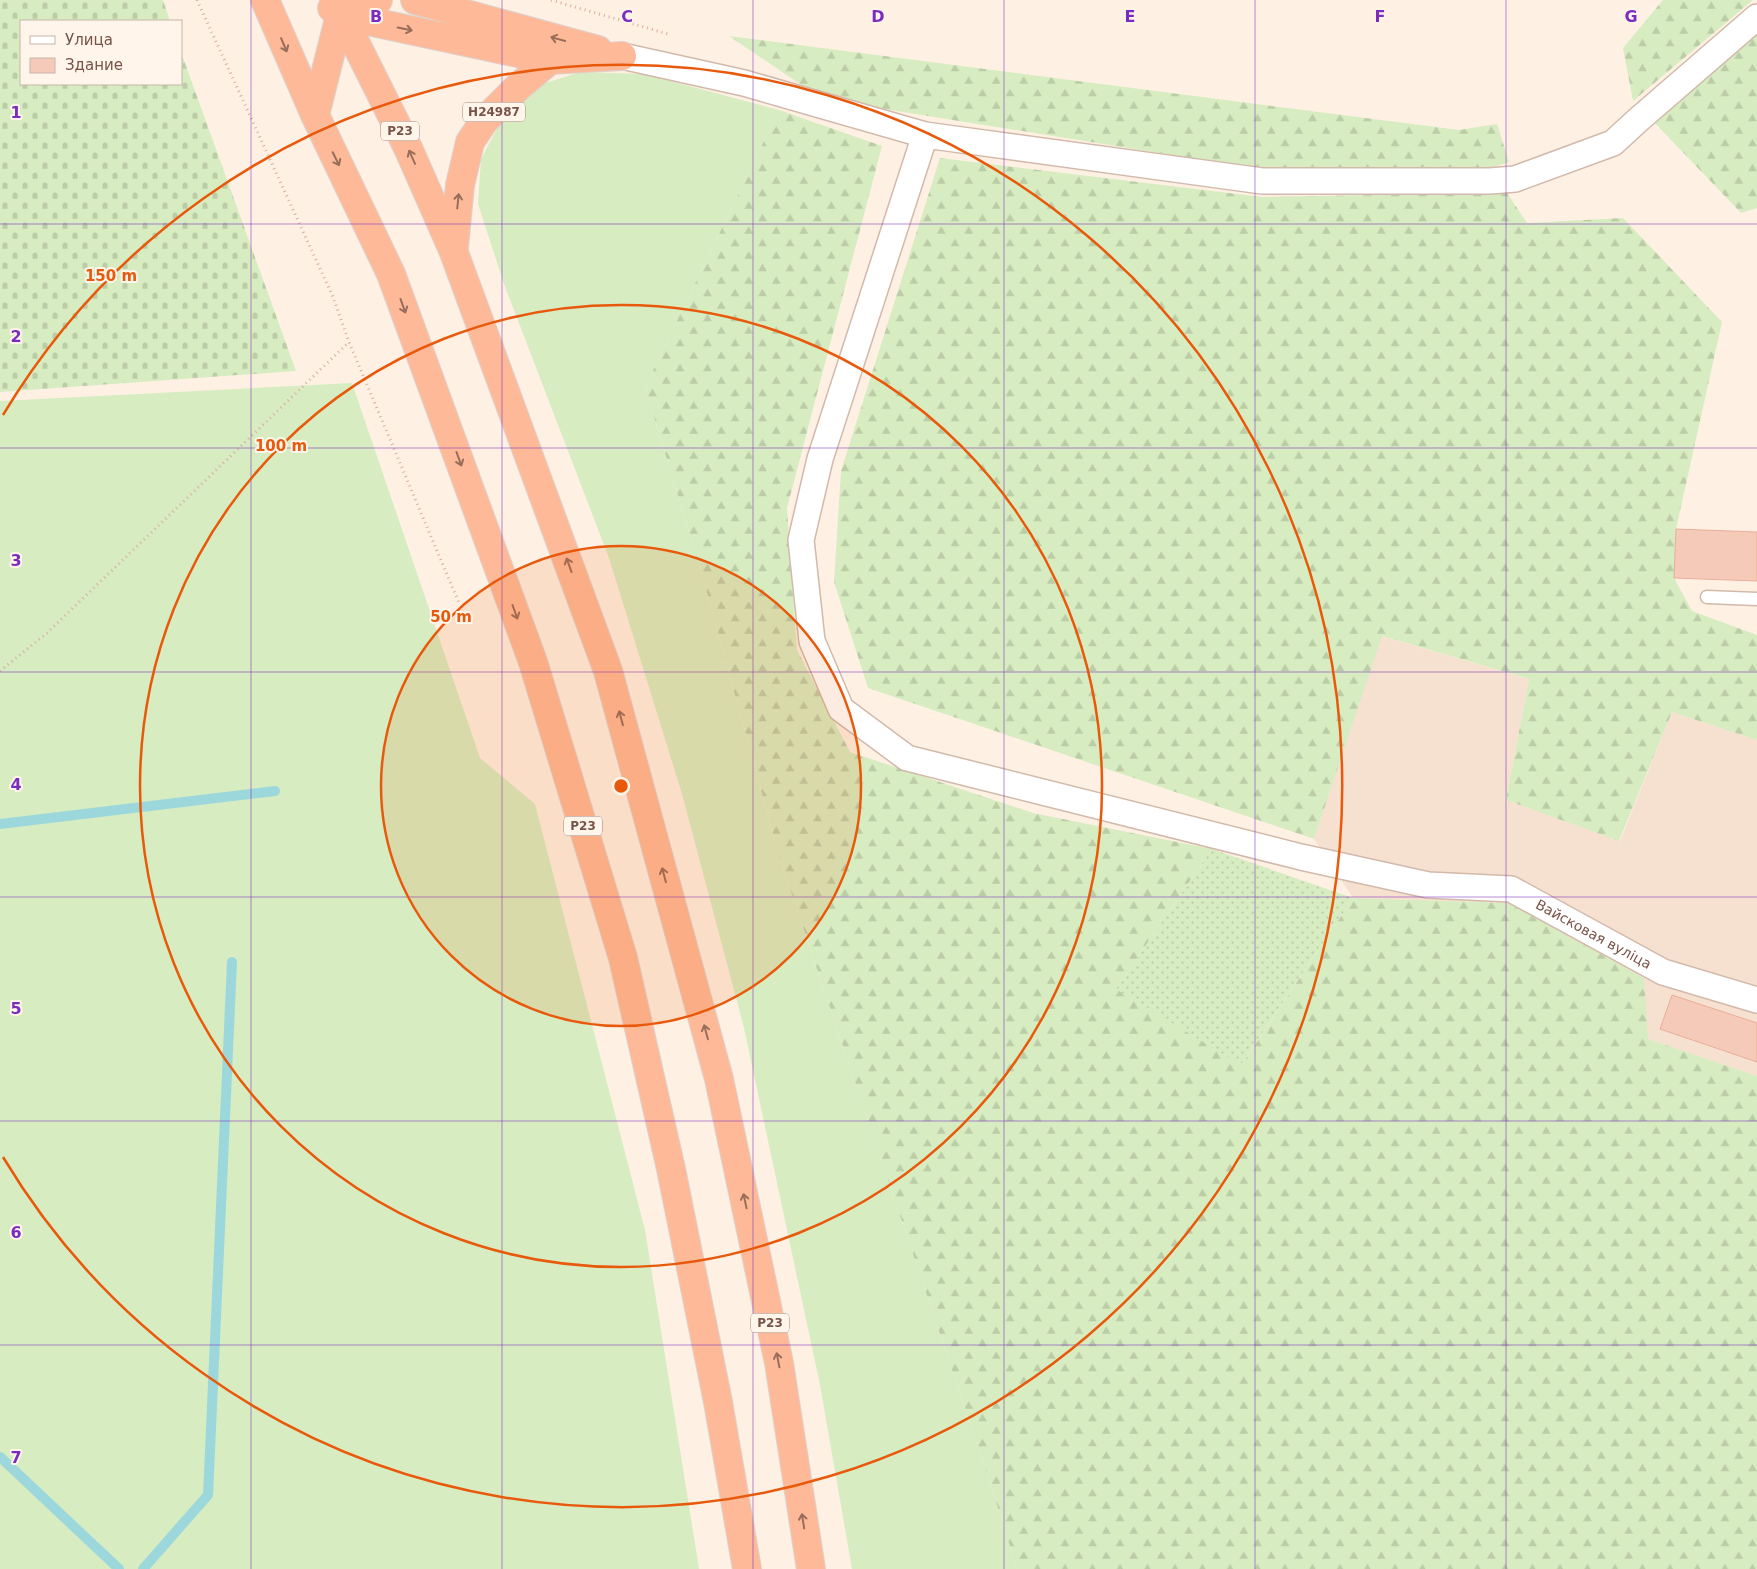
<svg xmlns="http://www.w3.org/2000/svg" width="1757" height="1569" viewBox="0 0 1757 1569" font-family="'DejaVu Sans',sans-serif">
<defs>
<pattern id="forest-firs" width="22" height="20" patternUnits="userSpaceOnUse" patternTransform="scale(1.25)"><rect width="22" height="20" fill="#d7ecc1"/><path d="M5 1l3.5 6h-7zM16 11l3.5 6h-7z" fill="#bccca7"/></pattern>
<pattern id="cemetery-stones" width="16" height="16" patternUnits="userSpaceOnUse" patternTransform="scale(1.25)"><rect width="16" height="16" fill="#d7ecc1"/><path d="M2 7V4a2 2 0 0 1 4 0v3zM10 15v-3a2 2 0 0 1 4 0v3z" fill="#bccca7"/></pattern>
<pattern id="garden-dots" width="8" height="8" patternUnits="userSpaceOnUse" patternTransform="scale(1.25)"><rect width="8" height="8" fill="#d7ecc1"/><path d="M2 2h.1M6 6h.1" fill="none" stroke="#bccca7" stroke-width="1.8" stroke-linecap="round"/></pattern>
</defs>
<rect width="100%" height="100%" fill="#fef1e3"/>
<path fill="#f6e1d1" d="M1381,636L1529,679L1506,800L1620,841L1672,712L1757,740V1076L1647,1039L1644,978L1508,903L1353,898L1314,839Z"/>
<path fill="#d7ecc1" d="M580,72L644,74L779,110L645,387L705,585L779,856L992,1489L1017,1569H852L820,1385L744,1028L682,794L609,558L504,284L478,204L481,159L500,123L539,85Z
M352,383L480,758L535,804L645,1230L699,1569H0V401Z"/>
<path fill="url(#forest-firs)" d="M1663,0H1753L1633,101L1623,48Z
M1757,32V208L1741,213L1652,120Z
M729,36L1459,130L1497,124L1509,162L1482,171L1259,169L822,99Z
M779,110L882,146L787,508L797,650L850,752L1033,813L1212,849L1116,989L1242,1064L1353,898L1508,903L1644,978L1648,1039L1757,1076V1569H1017L992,1489L779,856L705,585L645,387Z
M940,158L1262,197L1507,193L1527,223L1623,218L1722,322L1676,529L1674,578L1692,611L1757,635V740L1672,712L1619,841L1506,800L1529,679L1382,636L1314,839L868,688L834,582L841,471Z"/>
<path fill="url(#cemetery-stones)" d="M0,0H163L170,21H21V84H181V52L296,371L0,392Z"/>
<path fill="url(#garden-dots)" d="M1212,849L1353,898L1241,1065L1116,989Z"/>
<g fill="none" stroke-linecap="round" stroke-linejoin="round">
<path stroke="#9cd8db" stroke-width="10" d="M0,824L275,791
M0,1457L119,1569
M143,1569L208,1495L232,962"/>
</g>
<path fill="#f5cab9" stroke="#e9ae99" d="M1676,529L1757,532V581L1674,578Z
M1672,995L1757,1023V1062L1660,1029Z"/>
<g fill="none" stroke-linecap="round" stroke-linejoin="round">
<g stroke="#d2b9ab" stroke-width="15">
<path id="service" d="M1707,597L1757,599"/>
</g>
<g stroke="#d2b9ab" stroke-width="28">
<g id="minor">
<path d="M622,56L744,83L925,135L1262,181H1490L1515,179L1613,143L1638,120L1757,17"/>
<path id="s1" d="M925,135L820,459L801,540L812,641L841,709L907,758L1301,857L1428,885L1511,889L1663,972L1757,1000"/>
</g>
</g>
<g stroke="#dcd2cf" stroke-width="30">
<path id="trunk" d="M265,0L315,115L391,274L533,662L623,958L671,1169L718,1402L747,1569
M334,0L408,148L453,250L608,671L719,1079L779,1363L811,1569
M415,0L598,50
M332,8L340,15L550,60
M340,15L370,2L378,0
M315,115L340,15
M454,247L460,185L470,142L484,121L518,87L550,60L622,56"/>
</g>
<path stroke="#daad9c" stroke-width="3" stroke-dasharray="1 4" stroke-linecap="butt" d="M197,0L333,297L349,342L459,603
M551,0L668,34
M0,671L47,633L349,342"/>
<use href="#service" stroke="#fff" stroke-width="12"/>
<use href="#minor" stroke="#fff" stroke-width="25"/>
<use href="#trunk" stroke="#feba98" stroke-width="28"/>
</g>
<defs><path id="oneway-shaft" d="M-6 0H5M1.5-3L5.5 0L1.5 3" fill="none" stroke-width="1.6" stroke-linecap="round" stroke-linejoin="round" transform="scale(1.25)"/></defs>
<g stroke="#9a6d5b">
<use href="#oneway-shaft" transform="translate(405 29) rotate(12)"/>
<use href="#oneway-shaft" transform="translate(558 39) rotate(-165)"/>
<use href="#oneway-shaft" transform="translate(284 45) rotate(67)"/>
<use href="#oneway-shaft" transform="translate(412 157) rotate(-114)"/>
<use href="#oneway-shaft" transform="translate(336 159) rotate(64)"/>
<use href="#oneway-shaft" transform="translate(458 201) rotate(-84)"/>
<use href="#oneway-shaft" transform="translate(403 306) rotate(70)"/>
<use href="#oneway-shaft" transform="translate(459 459) rotate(70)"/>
<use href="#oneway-shaft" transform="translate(569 565) rotate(-110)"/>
<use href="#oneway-shaft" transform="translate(515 612) rotate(70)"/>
<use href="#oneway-shaft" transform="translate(621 718) rotate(-105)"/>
<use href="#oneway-shaft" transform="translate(664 875) rotate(-105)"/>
<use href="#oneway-shaft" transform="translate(706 1032) rotate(-105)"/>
<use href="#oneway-shaft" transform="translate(745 1201) rotate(-102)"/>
<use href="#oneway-shaft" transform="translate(778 1360) rotate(-101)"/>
<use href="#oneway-shaft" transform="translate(803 1521) rotate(-99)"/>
</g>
<path fill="none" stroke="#7b2cbf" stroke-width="1" stroke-opacity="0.55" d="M251,0V1569M502,0V1569M753,0V1569M1004,0V1569M1255,0V1569M1506,0V1569M0,224H1757M0,448H1757M0,672H1757M0,897H1757M0,1121H1757M0,1345H1757"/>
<circle cx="621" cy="786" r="240" fill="#e8590c" fill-opacity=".12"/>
<g fill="none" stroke="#e8590c" stroke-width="2.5">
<circle cx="621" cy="786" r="240"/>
<circle cx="621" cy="786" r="481"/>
<path d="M3 415A721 721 0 1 1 3 1157"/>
</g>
<g text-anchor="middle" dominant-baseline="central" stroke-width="4" stroke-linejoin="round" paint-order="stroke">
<g fill="#fff5eb" stroke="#a08478" stroke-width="1">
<rect x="463" y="102.5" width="62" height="19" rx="4"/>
<rect x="381" y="121.5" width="38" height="19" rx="4"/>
<rect x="564" y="816.5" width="38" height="19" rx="4"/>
<rect x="751" y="1313.5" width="38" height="19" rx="4"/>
</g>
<g font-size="12" font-weight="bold" fill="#785347">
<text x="494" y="112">Н24987</text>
<text x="400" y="131">Р23</text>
<text x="583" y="826">Р23</text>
<text x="770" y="1323">Р23</text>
</g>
<g font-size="14" fill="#785347" stroke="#fff5eb">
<text stroke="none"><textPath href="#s1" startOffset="1395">Вайсковая вуліца</textPath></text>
</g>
</g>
<g font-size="16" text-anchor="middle" font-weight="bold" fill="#7b2cbf" stroke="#fff5eb" stroke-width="4" stroke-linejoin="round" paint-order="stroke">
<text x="376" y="22">B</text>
<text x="627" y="22">C</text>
<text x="878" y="22">D</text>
<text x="1130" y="22">E</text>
<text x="1380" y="22">F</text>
<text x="1631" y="22">G</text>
<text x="16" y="118">1</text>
<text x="16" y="342">2</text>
<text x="16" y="566">3</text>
<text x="16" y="790">4</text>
<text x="16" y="1014">5</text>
<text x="16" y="1238">6</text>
<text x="16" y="1463">7</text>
</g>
<circle cx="621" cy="786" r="8" fill="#e8590c" stroke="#fff5eb" stroke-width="2.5"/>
<g font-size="15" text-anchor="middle" font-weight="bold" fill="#e8590c" stroke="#fff5eb" stroke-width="4" stroke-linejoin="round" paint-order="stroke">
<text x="111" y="281">150 m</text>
<text x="281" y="451">100 m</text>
<text x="451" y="622">50 m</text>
</g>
<rect x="20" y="20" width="162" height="65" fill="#fff5eb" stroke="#c9b4a9"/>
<rect x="30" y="36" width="25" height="8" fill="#ffffff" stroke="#c9b4a9"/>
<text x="65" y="45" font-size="15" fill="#785347">Улица</text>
<rect x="30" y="58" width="25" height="15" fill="#f5cab9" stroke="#c9b4a9"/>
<text x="65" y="70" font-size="15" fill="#785347">Здание</text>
</svg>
